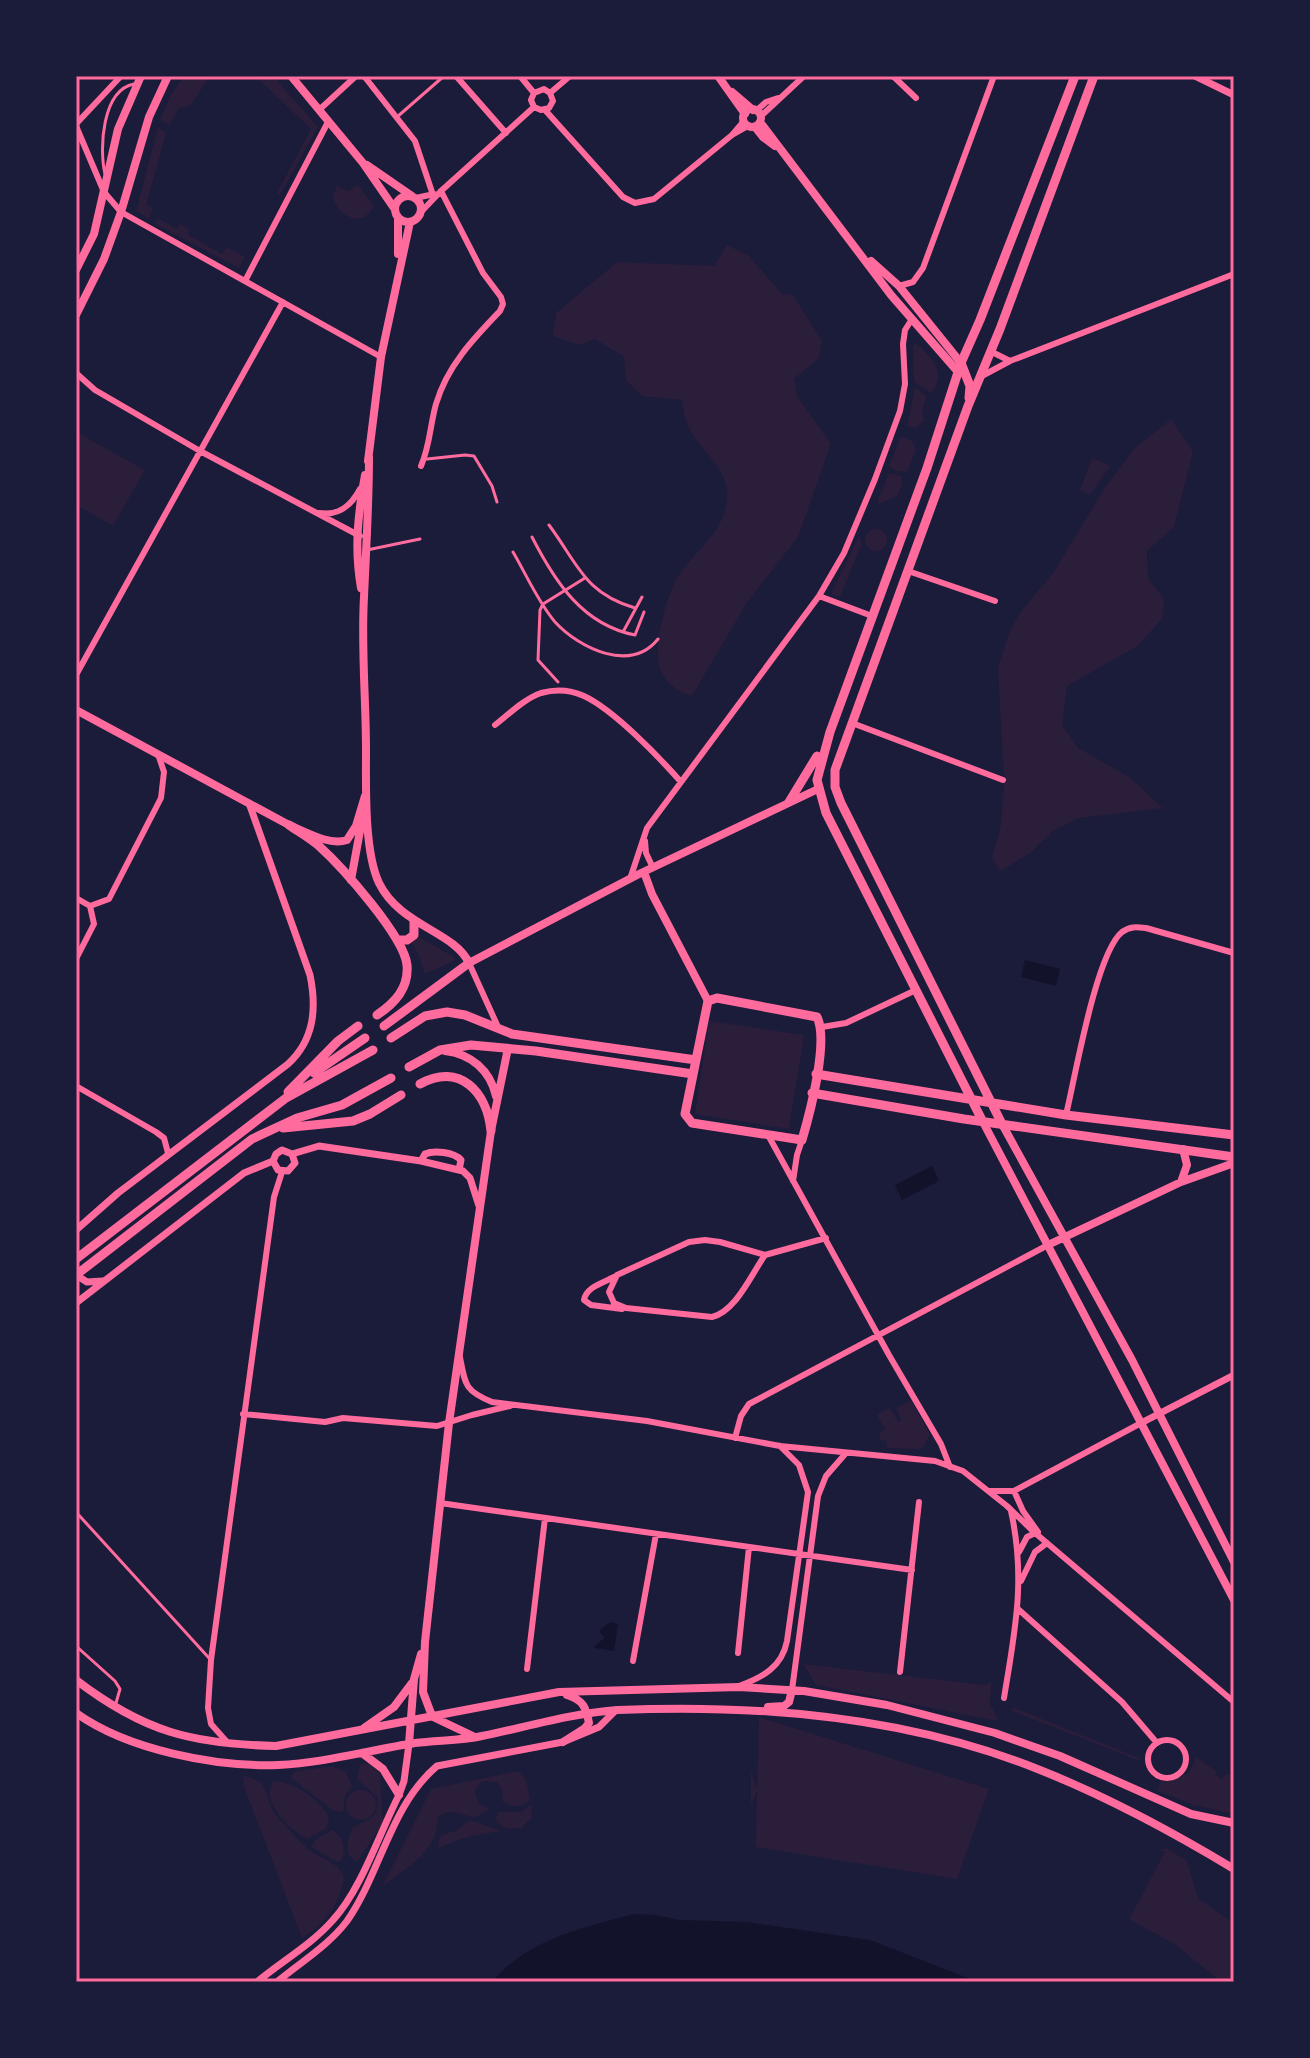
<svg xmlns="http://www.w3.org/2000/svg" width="1310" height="2058" viewBox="0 0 1310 2058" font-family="Helvetica,sans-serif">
<rect width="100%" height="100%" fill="#1b1b3a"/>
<path fill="#2a1e3b" d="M184,76H210L190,106L179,108L169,125L160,120L171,95Z
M255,76H273L318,127L280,195L277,193L311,129Z
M158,127L166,133L147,202V205L153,208L149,219L136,211Z
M338,182L339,187L347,191L358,185L374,206C363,229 338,217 333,197Z
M158,218L177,229L180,224L188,228V235L222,254L226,247L245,257L239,268L155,224Z
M727,245L749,256L782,294L793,295L822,341L819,358L794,379L797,396L831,444L798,537L746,604L692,696C680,692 670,687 663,675C650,654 665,601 676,580C693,550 729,532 727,492C726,468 704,453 693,435C685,424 684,413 682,400L643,396L626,381L624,357L595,339L579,345L553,336L556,313L617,262L714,266Z
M916,343C932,357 948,373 931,393L914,382L913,346Z
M915,387L927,397L922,411L924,421L916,428L907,427Z
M1171,419L1193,452L1174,527L1147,551L1148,578L1164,599L1163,618L1136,647L1067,686L1062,725L1078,748L1128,776L1163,808L1079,818L1053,831L1031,852L1001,871L992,859L1001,824L1004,781L998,668L1010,630L1022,610L1053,573L1106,486L1135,448Z
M76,432L145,470L113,526L76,505Z
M901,436L912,441L916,450L907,472L896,471L889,466Z
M1092,458L1110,466L1090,495L1080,490Z
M889,473L902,476C901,497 898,496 879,504L877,502Z
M865 540a11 11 0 1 1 22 0a11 11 0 1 1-22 0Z
M859,536L862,543L840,597L831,594Z
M412,933L454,957L455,960L425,974L418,953L408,937Z
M709,1021L804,1035L789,1129L695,1114Z
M911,1400L930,1435L922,1449L887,1448V1442L880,1439L879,1433L885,1429L877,1415L889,1408L899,1423L901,1419L896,1408Z
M803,1664L984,1685L991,1682L990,1705L998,1718L997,1721L816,1685Z
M1012,1707L1144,1760L1135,1759L1012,1711Z
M759,1717L989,1789L957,1879L756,1847L757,1791L751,1805V1769L757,1789Z
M1196,1757L1217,1772L1215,1774L1221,1779L1227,1773L1234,1778V1814L1194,1805L1157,1791L1162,1779L1171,1780L1189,1773Z
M369,1762L380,1774L383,1823L357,1862L349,1856L347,1845L352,1828C369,1818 378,1820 378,1798L357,1779L360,1765Z
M331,1766L346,1772L352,1786L345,1796L343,1812L334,1811L291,1778L294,1772Z
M518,1771L526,1779L530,1800C518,1809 515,1808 502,1801L503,1792L497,1782L482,1781L475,1790C476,1802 480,1805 490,1809L476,1817C462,1816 448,1806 438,1818C437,1854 407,1866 382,1887L431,1789Z
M243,1776C276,1781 261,1802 281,1821C290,1830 299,1841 308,1849C320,1859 337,1861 344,1876C341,1903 325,1924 302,1938L244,1787Z
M277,1781C298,1785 319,1799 329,1817L327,1828L307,1839C290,1830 260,1803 273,1782Z
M346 1805a15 15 0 1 1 30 0a15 15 0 1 1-30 0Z
M531,1804L532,1818L521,1828L507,1829L497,1822L496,1817L499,1812H522Z
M470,1820L501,1831L467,1837L437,1848L441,1835L455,1831Z
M332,1830C343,1835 347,1850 341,1861H335L311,1847L315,1840Z
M1167,1848L1187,1861L1198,1898L1234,1924V1982H1222L1174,1944L1129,1919L1165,1852L1159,1850Z"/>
<path fill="#12122b" d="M1025,960L1060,969L1056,986L1021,977Z
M932,1166L939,1181L902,1200L895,1185Z
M610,1622L618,1624L614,1651L595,1648L594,1646L605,1638L599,1631Z
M633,1914L656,1915L679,1920L747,1922L870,1940L978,1982H492C530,1938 580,1929 633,1914Z"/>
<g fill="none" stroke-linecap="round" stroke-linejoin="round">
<path stroke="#ff6b9d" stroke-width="3" d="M397,117L444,76
M105,174C99,149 102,90 134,84
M427,459L465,455L474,456L492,486L497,502
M549,525C578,564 584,593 635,608
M532,537C555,582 583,625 635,635L644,612
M367,550L420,539
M513,552C526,574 538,602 555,622C580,649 631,673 658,639
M623,632L642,597
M558,682L538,660L540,610L543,604L585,578
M76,1512L209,1658
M76,1646L115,1681L120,1689L116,1703"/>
<path stroke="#ff6b9d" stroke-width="6" d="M364,76L415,141L434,198
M456,76L506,133
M520,76L534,93
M893,76L916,98
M550,93L570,76
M534,107L541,110L549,108L553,101L550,93
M534,107L531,100L534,93L544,89L550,93
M319,110L356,76
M545,110L623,197L635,203L654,199L732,135L748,126
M756,111L766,102L778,98
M761,116L804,76
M76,124L121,76
M76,126L104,192L121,212L381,357
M732,135L744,121
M416,198L434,194
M421,212L441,191L534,107
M245,281L328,122
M899,286L913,282L923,268L994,76
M990,351L1010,361
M76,373L95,390L200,451L360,536
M980,377L1010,361L1234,274
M421,466C430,446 430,425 436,404C447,366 474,338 500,311L503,304L501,297L483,273L441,191
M319,513C339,516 351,506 360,489
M908,571L995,601
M819,596L872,616
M76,675L283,302
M852,723L1003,780
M495,725C509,714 524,699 541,693C555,689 571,690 584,696C614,710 659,757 681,782
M645,841L646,853L653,868
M630,879L647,828L819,596L844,553L875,479L900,411L905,384L903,344L905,330L912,319
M76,898L90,906
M90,906L109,899L161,798L164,772L158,754
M76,959L94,924L90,906
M469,963L498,1027
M822,1027L846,1023L916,990
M76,1086L156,1132L164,1138L168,1153L166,1157
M1066,1115C1075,1078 1096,953 1122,932C1130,926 1137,927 1146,928L1234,953
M768,1135L889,1355L941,1444L950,1467
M793,1181L797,1155L802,1140
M765,1255C751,1275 736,1311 712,1317L626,1308L614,1303L609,1292L617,1275L689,1242L705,1240L720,1242L765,1255L826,1238
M614,1277C603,1283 586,1287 584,1300L591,1305L622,1309
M460,1357C465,1385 465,1391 492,1402L647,1421L780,1446L935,1461L963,1471L1007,1506L1034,1532L1234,1702
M243,1414L325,1422L343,1418L437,1426L472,1415L510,1406
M735,1438L741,1416L749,1404L1048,1245
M989,1491H1014L1143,1422
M1014,1491L1023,1511L1038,1532
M440,1503L912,1570
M1019,1552L1027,1537L1037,1532
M1021,1581L1035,1552L1047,1543
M1018,1609L1122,1702L1157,1743
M738,1653L749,1547
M633,1661L656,1534
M527,1669L545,1518
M900,1672L919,1502
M739,1686C763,1677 782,1667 787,1641L808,1492L799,1465L780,1446
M792,1690L818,1496L826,1476L846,1453
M1004,1698C1015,1631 1026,1579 1011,1511
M1148 1759a19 19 0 1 1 38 0a19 19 0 1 1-38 0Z
M227,1742L211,1724L208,1708L211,1660L274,1197L282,1172"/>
<path stroke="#ff6b9d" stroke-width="7" d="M1195,76L1234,95
M292,1154L319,1146L421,1161L463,1171L470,1178L479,1206
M273,1161L278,1170L288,1171L295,1163L292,1154
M273,1161L276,1154L282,1150L292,1154
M421,1161L425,1154C434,1150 454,1152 461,1160L459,1170
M76,1230L118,1193L288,1064C314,1040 317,1009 310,975L249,803
M76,1275L87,1282L103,1281
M76,1303L244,1173L273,1161
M1143,1422L1234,1375
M257,1982C282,1961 311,1945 333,1920C361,1890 380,1832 399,1795L404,1781L409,1744
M277,1982C301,1962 328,1946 347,1921C381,1872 390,1806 437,1766L563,1742L599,1727L616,1710"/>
<path stroke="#ff6b9d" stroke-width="8" d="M291,76L363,163L394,208
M718,76L745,114
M732,92L753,110
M743 118a9 9 0 1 1 18 0a9 9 0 1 1-18 0Z
M760,122L891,295L959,373
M755,127L763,137L775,146
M367,165L412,196
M395 209a13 13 0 1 1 26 0a13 13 0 1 1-26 0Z
M398,219V254
M871,261L899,286L961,363
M76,270L94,234L118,129L141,76
M76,315L104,259L121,212L149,117L168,76
M369,457C369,504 366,550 364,597C361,648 366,699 366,750C366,786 364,851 379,883C400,926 454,931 469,963L639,874L818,789
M368,461L381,357L410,222
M361,588C354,548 358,514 365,475
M76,710L289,825C306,832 329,846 347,840L356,826L365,796
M644,872L652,894L708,1001
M351,880L362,820
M445,1051C471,1054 490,1070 496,1096
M983,1122L1234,1600
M1002,1124L1132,1360L1234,1562
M1181,1182L1187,1165L1183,1149
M1048,1245L1181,1182L1234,1163
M76,1680C144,1732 192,1744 276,1746L559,1692L739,1687L804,1691L887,1705L995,1733L1060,1756L1191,1814L1234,1823
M768,1707L784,1706L789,1702L792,1690
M76,1713C128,1750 215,1767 278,1765C324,1763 370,1750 415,1743C437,1740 460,1741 482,1736C526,1727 573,1713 618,1710C759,1704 909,1717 1040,1770C1108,1797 1171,1831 1234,1869
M432,1716L423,1692L425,1642L449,1423L491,1131L508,1048
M433,1717L475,1737
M364,1728L394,1707L412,1683
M563,1742L585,1728L589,1723C586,1707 583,1700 567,1695
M409,1744L414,1679L421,1654
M362,1753L383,1769L399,1795"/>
<path stroke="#ff6b9d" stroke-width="9" d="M961,363L970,386L969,398
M789,802L817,756
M289,825C299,832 310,838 319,846C342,867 404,936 407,965C409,988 395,1003 377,1015
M397,940H407L414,935V922
M717,998L817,1017C829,1041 810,1113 802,1140L692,1123L685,1114L708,1001Z
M384,1026L469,963
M391,1038L425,1016L447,1012L465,1015L512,1034L696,1060
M409,1067L440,1050L471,1045L536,1051L693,1074
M314,1073L365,1038
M816,1074L1066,1115L1234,1135
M420,1084C460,1062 487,1092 491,1131
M288,1092L338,1041L358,1026
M812,1093L964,1119L1234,1157
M983,1122L826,813L817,780L830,732L927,468L961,363L980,320L1075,76
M1002,1124L841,803L835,787V770L968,406L1000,329L1094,76
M283,1128L353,1121L370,1114L401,1095
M76,1259L286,1098L373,1050
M76,1275L252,1139L297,1118L342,1105L391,1078"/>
</g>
<rect width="1310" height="2058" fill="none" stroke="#1b1b3a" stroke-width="156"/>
<rect x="78" y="78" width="1154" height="1902" fill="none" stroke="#ff6b9d" stroke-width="3"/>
</svg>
